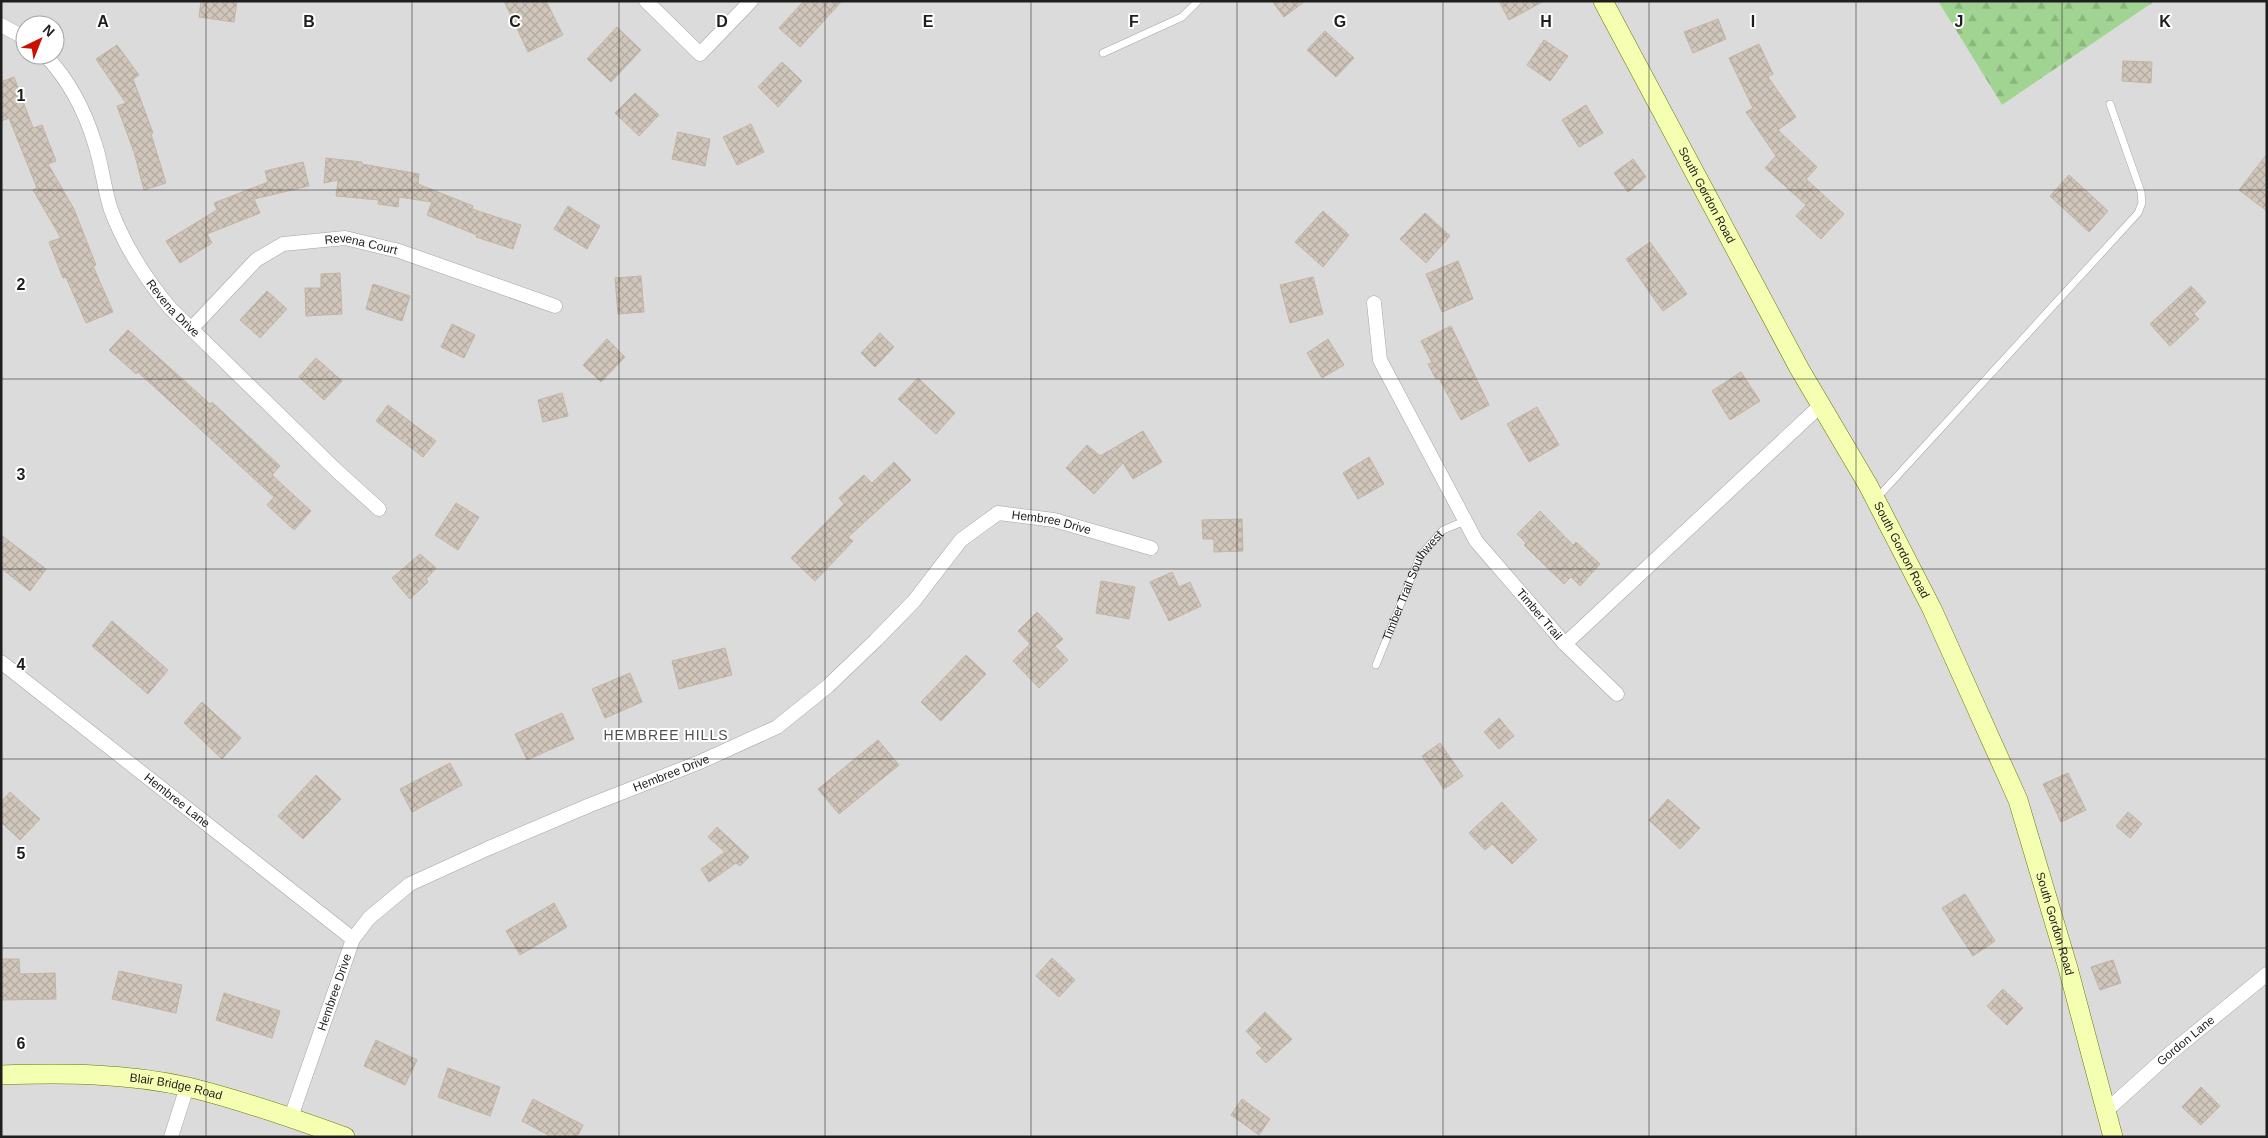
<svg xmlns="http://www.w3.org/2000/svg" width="2268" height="1138" viewBox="0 0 2268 1138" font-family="Helvetica,sans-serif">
<defs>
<pattern id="forest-firs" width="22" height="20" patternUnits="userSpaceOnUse" patternTransform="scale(1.25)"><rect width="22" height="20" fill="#a1d493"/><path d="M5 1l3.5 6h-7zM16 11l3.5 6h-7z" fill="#8ab67e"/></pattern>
<pattern id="building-cross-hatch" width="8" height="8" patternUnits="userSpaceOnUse" patternTransform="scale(1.25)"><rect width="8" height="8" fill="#d0c6bb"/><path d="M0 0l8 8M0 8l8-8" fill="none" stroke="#b2aaa0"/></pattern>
</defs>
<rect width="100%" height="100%" fill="#f0ece3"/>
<path fill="#dcdbdb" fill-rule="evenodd" d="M1,1H1938L2002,105L2155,1H2267V1137H1ZM25,25H55V55H25Z"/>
<path fill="url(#forest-firs)" d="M1938,1H2155L2002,105Z"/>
<path fill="url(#building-cross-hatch)" stroke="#c3b4a3" d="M201,1H237L234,22L199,17Z
M504,1H546L563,35L528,52Z
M804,1H842L800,47L779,28Z
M1272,1H1305L1284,17Z
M1499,1H1544L1509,20Z
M1718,19L1726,39L1693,53L1684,32Z
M617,27L641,50L611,82L587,59Z
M1325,31L1354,58L1336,77L1307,50Z
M1544,40L1568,56L1550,81L1527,65Z
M1759,44L1773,74L1768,77L1796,117L1778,130L1817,167L1806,179L1844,214L1821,239L1796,216L1806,205L1765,168L1776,156L1746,112L1753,108L1729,58Z
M117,45L139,75L133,79L153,133L151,134L166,183L144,190L134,152L117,106L126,103L96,59Z
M2123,61L2152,62L2151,83L2122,81Z
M782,62L802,81L778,107L758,87Z
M14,77L33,128L42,125L56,161L48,164L74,209L96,265L93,266L113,312L86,323L66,277L63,278L49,242L61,238L33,190L37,188L9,118L1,121V82Z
M635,93L659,115L639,136L615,113Z
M1586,105L1603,133L1579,147L1562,120Z
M751,124L764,152L737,165L723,137Z
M678,132L710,139L705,166L672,159Z
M2267,154V211L2239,190Z
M326,158L362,162V164L419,174L418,184L473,206L472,209L521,225L513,249L476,237L477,235L427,215L432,202L399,197L398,207L378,204L379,200L336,196L338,180L324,183Z
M1633,159L1646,177L1628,192L1614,173Z
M303,162L309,186L254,199L260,213L207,234L212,243L180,263L166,241L217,210L214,203L268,182L265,171Z
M2069,175L2108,211L2089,232L2050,196Z
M568,206L600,226L587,249L554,229Z
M1323,211L1349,235L1323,267L1295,242Z
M1425,213L1450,236L1426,263L1400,239Z
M1650,242L1687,294L1663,311L1626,259Z
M1458,261L1473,299L1442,312L1426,274Z
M340,273L342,314L306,316L305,288H321V274Z
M641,276L644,312L618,314L615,278Z
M1313,277L1323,314L1290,323L1280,285Z
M373,284L410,296L402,321L366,309Z
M2191,286L2206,302L2194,314L2199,319L2170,346L2150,324Z
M267,291L287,309L260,338L240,320Z
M452,324L475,335L464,358L441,347Z
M1451,326L1489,405L1461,420L1439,378L1436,379L1428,364L1432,363L1421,341Z
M128,330L210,404L212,402L280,466L272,475L311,511L294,530L267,505L274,497L138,372L136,374L109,350Z
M880,333L894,347L875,367L861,353Z
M607,339L625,357L601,382L583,365Z
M1328,339L1344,365L1322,378L1307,353Z
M316,358L342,381L324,400L299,377Z
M1741,372L1760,401L1730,420L1712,391Z
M918,378L955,413L936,434L898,399Z
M562,393L568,416L543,422L538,400Z
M388,405L436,441L423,457L376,421Z
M1537,407L1559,445L1529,462L1507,424Z
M1143,431L1162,462L1133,479L1123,463L1094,494L1066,468L1087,445L1100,456Z
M1369,457L1384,484L1358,499L1343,473Z
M894,462L911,480L848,537L853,541L815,581L791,558L844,504L839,498L864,475L872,483Z
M456,503L479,517L458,550L435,535Z
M1540,511L1573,545L1576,542L1600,564L1580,586L1571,577L1564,584L1524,545L1526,543L1517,534Z
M1242,519L1243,551L1214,552V539H1203L1202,520Z
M1,535L46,569L30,591L1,568Z
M420,554L436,568L426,579L428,582L410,599L392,578Z
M1172,572L1179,587L1190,582L1201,606L1169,621L1150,582Z
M1101,581L1135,587L1129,619L1096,613Z
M1037,612L1063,639L1055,646L1068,660L1039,688L1013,661L1030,644L1018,631Z
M112,621L168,670L148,694L92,646Z
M725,648L732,675L679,689L672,661Z
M966,655L986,674L941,721L921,702Z
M630,673L642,702L605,718L592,689Z
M202,702L241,738L222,759L184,723Z
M562,713L574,739L527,760L515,734Z
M1499,718L1514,736L1499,749L1484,732Z
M878,740L899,765L839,814L818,789Z
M1440,743L1463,776L1444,789L1422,756Z
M450,763L462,785L412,812L400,789Z
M2068,773L2086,810L2061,822L2043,784Z
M316,775L341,799L303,839L278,816Z
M10,792L40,819L20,840L1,822V802Z
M1668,799L1700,828L1680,849L1649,820Z
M1502,802L1537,840L1512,864L1492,844L1485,850L1469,833Z
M2128,812L2142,824L2130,838L2116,826Z
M717,827L749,857L740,866L736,863L709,882L701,869L725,852L708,837Z
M1965,894L1995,941L1973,956L1942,908Z
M554,903L567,927L520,955L506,931Z
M1052,958L1075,980L1059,997L1036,976Z
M1,959H19L20,974L55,973L56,999L1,1000Z
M2113,960L2121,983L2100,990L2091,967Z
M119,971L182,985L176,1013L112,999Z
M2003,989L2023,1008L2007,1025L1987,1006Z
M224,993L280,1011L272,1038L216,1020Z
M1265,1012L1292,1039L1266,1063L1256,1053L1262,1048L1246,1031Z
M376,1040L417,1060L405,1085L364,1066Z
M448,1068L500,1087L490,1116L438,1097Z
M2201,1087L2220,1106L2201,1125L2182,1107Z
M533,1099L583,1125L577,1137H552L522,1121Z
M1242,1099L1270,1119L1259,1135L1231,1115Z"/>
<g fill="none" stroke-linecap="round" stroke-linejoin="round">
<g stroke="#a5a5a5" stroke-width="8">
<g id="lane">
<path d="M1103,53L1182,17L1198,1"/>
<path d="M1877,498L2138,213L2142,203L2141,192L2110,104"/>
<path id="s1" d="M1376,665L1420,556L1443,530L1465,521"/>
</g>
</g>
<g stroke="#a5a5a5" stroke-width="15">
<g id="street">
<path d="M646,1L700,54L751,1"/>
<path d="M1,25L25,38"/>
<path id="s2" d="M45,55C69,80 85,111 95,144C102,165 104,189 111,210C125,247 145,278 170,308L336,470L379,509"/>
<path id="s3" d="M1374,303L1380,360L1476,541L1565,644L1617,694"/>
<path id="s4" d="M191,329L256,260L283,244L345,238L399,251L555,306"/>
<path d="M1565,644L1821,405"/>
<path id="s5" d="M1,662L353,939"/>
<path id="s6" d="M2107,1110L2168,1055L2267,974"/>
<path id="s7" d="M291,1117L353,939L369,918L410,884L489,848L590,805L700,762L777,727L828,686L876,640L914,601L961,540L998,513L1054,520L1151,548"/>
<path d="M171,1137L187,1087"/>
</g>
</g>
<g stroke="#637900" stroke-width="20">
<g id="secondary">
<path id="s8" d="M1603,1L1799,368L1868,485L1932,609L2018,800L2068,968L2113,1137"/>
<path id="s9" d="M1,1075C63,1073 127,1073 188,1087C241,1100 293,1118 345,1137"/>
</g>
</g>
<use href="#lane" stroke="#fff" stroke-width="7"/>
<use href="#street" stroke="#fff" stroke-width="14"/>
<use href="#secondary" stroke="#f5ffb1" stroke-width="19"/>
</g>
<path fill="none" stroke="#1e1e1e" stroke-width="1" stroke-opacity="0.55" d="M206,1V1137M412,1V1137M619,1V1137M825,1V1137M1031,1V1137M1237,1V1137M1443,1V1137M1649,1V1137M1856,1V1137M2062,1V1137M1,190H2267M1,379H2267M1,569H2267M1,759H2267M1,948H2267"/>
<g text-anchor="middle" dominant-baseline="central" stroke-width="4" stroke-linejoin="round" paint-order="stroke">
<g font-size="12" fill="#1e1e1e" stroke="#fff">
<text stroke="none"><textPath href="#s8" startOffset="220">South Gordon Road</textPath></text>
<text stroke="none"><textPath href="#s4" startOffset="205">Revena Court</textPath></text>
<text stroke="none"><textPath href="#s2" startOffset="288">Revena Drive</textPath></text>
<text stroke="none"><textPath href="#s7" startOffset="1031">Hembree Drive</textPath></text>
<text stroke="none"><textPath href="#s8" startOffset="625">South Gordon Road</textPath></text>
<text stroke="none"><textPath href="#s1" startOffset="88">Timber Trail Southwest</textPath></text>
<text stroke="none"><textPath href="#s3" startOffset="359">Timber Trail</textPath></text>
<text stroke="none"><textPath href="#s7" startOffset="552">Hembree Drive</textPath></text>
<text stroke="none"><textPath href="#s5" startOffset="224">Hembree Lane</textPath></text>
<text stroke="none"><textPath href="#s8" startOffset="1030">South Gordon Road</textPath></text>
<text stroke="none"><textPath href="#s7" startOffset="132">Hembree Drive</textPath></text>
<text stroke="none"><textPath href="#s6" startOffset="105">Gordon Lane</textPath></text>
<text stroke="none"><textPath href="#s9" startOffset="176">Blair Bridge Road</textPath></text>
</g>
<g font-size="14" letter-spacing="1" fill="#515151" stroke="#fff">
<text x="666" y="735">HEMBREE HILLS</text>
</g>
</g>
<g font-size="16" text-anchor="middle" font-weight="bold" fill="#1e1e1e" stroke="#fff" stroke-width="4" stroke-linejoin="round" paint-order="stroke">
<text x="103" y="27">A</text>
<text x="309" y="27">B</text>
<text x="515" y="27">C</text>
<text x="722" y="27">D</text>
<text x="928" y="27">E</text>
<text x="1134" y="27">F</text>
<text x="1340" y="27">G</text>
<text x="1546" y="27">H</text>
<text x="1753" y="27">I</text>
<text x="1959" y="27">J</text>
<text x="2165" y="27">K</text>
<text x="21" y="101">1</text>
<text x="21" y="290">2</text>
<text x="21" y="480">3</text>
<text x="21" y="670">4</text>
<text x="21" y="859">5</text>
<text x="21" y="1049">6</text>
</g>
<rect width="2268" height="1138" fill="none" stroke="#1e1e1e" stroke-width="5"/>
<g transform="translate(40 40) rotate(43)"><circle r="24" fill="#ffffff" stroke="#a5a5a5"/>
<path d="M0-4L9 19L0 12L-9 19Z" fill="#cb0f00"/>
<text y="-8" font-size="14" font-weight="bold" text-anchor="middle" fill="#1e1e1e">N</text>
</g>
</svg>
